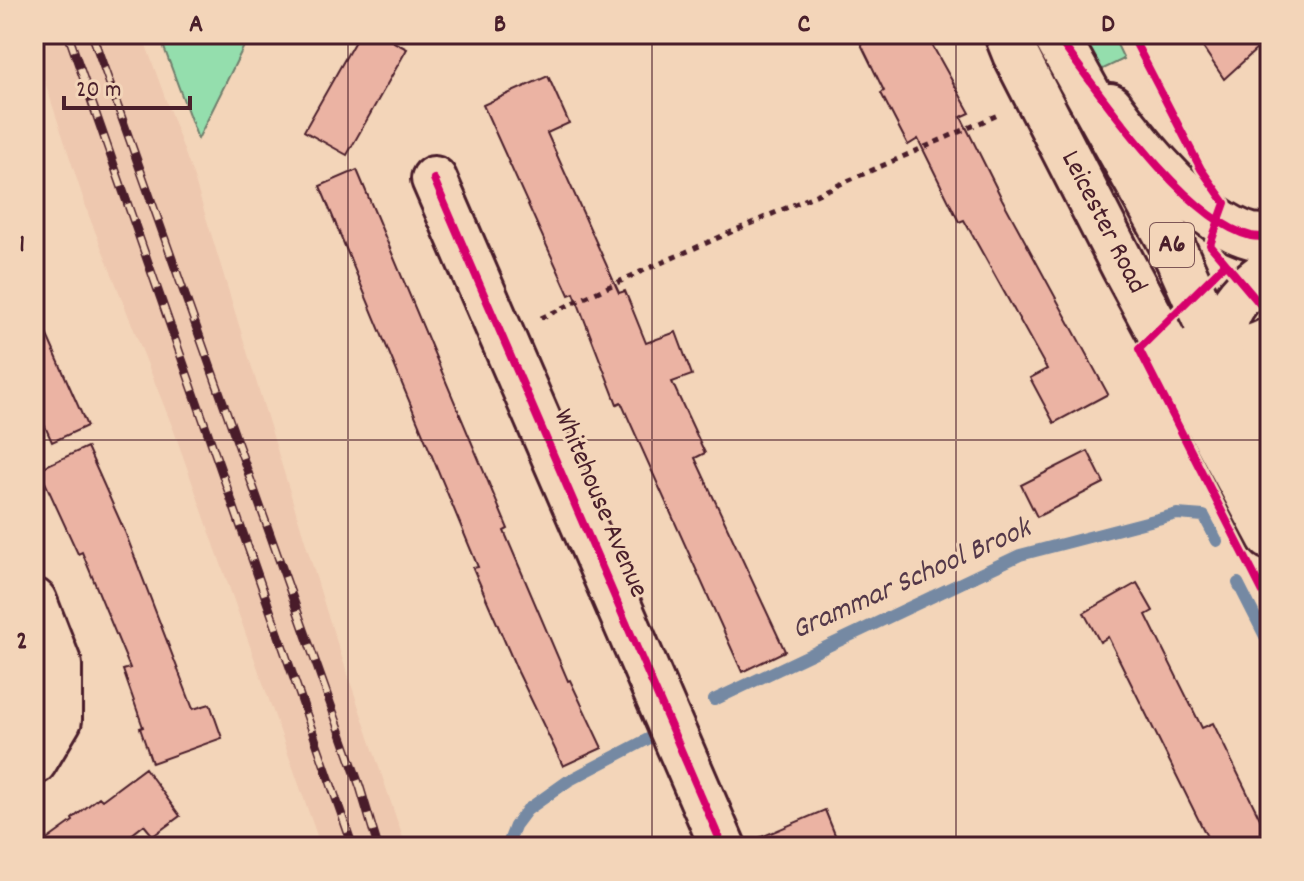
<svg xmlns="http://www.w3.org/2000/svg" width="1304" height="881" viewBox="0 0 1304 881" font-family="Dekko,sans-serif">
<rect width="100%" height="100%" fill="#f3d5b9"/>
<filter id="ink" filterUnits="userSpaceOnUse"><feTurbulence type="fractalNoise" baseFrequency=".0125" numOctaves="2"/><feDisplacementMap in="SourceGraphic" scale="16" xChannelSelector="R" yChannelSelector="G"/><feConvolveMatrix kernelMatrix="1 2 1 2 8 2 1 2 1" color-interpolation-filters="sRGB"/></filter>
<g filter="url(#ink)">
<path fill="#eec8af" d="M34,34H142L194,178L327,613L406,847H321L174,431L89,216L34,49Z"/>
<path fill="#94dead" stroke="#6f7e6c" stroke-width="2" d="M159,34H250L198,139Z
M1072,34H1112L1124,59L1095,73Z"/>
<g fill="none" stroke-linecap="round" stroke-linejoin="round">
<path stroke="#7589a3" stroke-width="12" d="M1238,583L1269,644
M714,700L1020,555L1177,514L1204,516L1217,541
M507,847L515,826L527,810L568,781L648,739"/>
</g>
<path fill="#ebb3a3" stroke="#4a1f2b" stroke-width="2" d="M359,34H379L407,49L347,155L304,131Z
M856,34H926L970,113L961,117L1002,199L1108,394L1054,423L1030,378L1047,369L964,220L959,222L918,139L908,145L881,93L884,91Z
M1194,34H1270V37L1224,79Z
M548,76L569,123L547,133L619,293L625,291L646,343L676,332L692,375L672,382L705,453L695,458L785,651L742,672L621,402L617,404L574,293L569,295L483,105Z
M357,170L508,529L504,531L568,681L570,680L602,748L563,766L518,672L473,568L478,567L320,186Z
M34,306L87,426L52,442L34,402Z
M87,447L125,532L193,709L210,704L222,738L152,763L140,728L143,727L123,670L130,668L82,552L78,554L39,469Z
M1088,451L1104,483L1037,517L1021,485Z
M1137,583L1153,611L1146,615L1202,728L1213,723L1270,839V847H1212L1108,637L1100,642L1084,613Z
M145,768L180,816L153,836L144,825L116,847H37L73,821L72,819L99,797L102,800Z
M825,810L840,847H748L747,843Z"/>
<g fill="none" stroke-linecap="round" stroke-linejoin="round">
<g stroke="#4a1f2b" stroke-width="50">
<path id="street" d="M434,179L723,847
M34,601L59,665V720L34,762"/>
</g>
<g stroke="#4a1f2b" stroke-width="50">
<path id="secondary" d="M1110,106C1140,147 1201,223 1251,236C1257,237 1264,237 1270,237
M1191,351C1223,354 1242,354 1270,340
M1219,371C1222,320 1226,300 1270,270
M1255,431L1270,380"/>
</g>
<g stroke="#4a1f2b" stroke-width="50">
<path id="highway" d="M1007,34L1015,54L1124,267L1270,537
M1055,34L1170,241L1270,465"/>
</g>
<path stroke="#4a1f2b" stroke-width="5" stroke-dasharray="6 6" stroke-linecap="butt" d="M541,318L638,273L1000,114"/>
<use href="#street" stroke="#f3d5b9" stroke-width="44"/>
<use href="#secondary" stroke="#f3d5b9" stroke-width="44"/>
<use href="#highway" stroke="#f3d5b9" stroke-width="44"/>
<g stroke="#4a1f2b" stroke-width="9">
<path id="rail" d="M68,34L353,847
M92,34L360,787L378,847"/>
</g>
<use href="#rail" stroke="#f3d5b9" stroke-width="6" stroke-dasharray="18" stroke-linecap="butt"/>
<g stroke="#f3d5b9" stroke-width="13">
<path id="cycleway" d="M1055,34C1097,89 1184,220 1251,236C1257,237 1264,237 1270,237
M1131,34L1201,169L1225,203L1210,245L1270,316
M434,179L723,847
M1225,264L1139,349L1270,606"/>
</g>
<use href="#cycleway" stroke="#d6006c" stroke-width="8"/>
</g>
</g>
<path fill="none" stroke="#4a1f2b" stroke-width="2" stroke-opacity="0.55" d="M348,34V847M652,34V847M956,34V847M34,440H1270"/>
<g text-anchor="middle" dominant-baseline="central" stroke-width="6" stroke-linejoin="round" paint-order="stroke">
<rect fill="#f3d5b9" stroke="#7d5656" stroke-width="2" x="1150" y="223" width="44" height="44" rx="6"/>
<g font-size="26" font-weight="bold" fill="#4a1f2b">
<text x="1172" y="245">A6</text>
</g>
<g font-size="28" fill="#4a1f2b" stroke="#f3d5b9">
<text transform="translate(1102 223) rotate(63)">Leicester Road</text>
<text transform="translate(599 504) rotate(67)">Whitehouse Avenue</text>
</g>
<g font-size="30" font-style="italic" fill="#553949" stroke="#f3d5b9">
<text transform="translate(912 581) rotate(-24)">Grammar School Brook</text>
</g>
</g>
<rect width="1304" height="881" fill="none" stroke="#f3d5b9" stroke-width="88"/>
<path d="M64 96v12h126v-12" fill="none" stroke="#4a1f2b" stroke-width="4"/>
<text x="76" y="96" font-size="24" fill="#4a1f2b" stroke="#f3d5b9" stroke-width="6" paint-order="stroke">20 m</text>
<rect x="44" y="44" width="1216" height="793" fill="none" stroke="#4a1f2b" stroke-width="3"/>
<g font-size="26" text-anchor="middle" font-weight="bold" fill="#4a1f2b">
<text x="196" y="31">A</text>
<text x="500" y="31">B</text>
<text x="804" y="31">C</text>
<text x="1108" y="31">D</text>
<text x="22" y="251">1</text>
<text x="22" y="648">2</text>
</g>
</svg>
